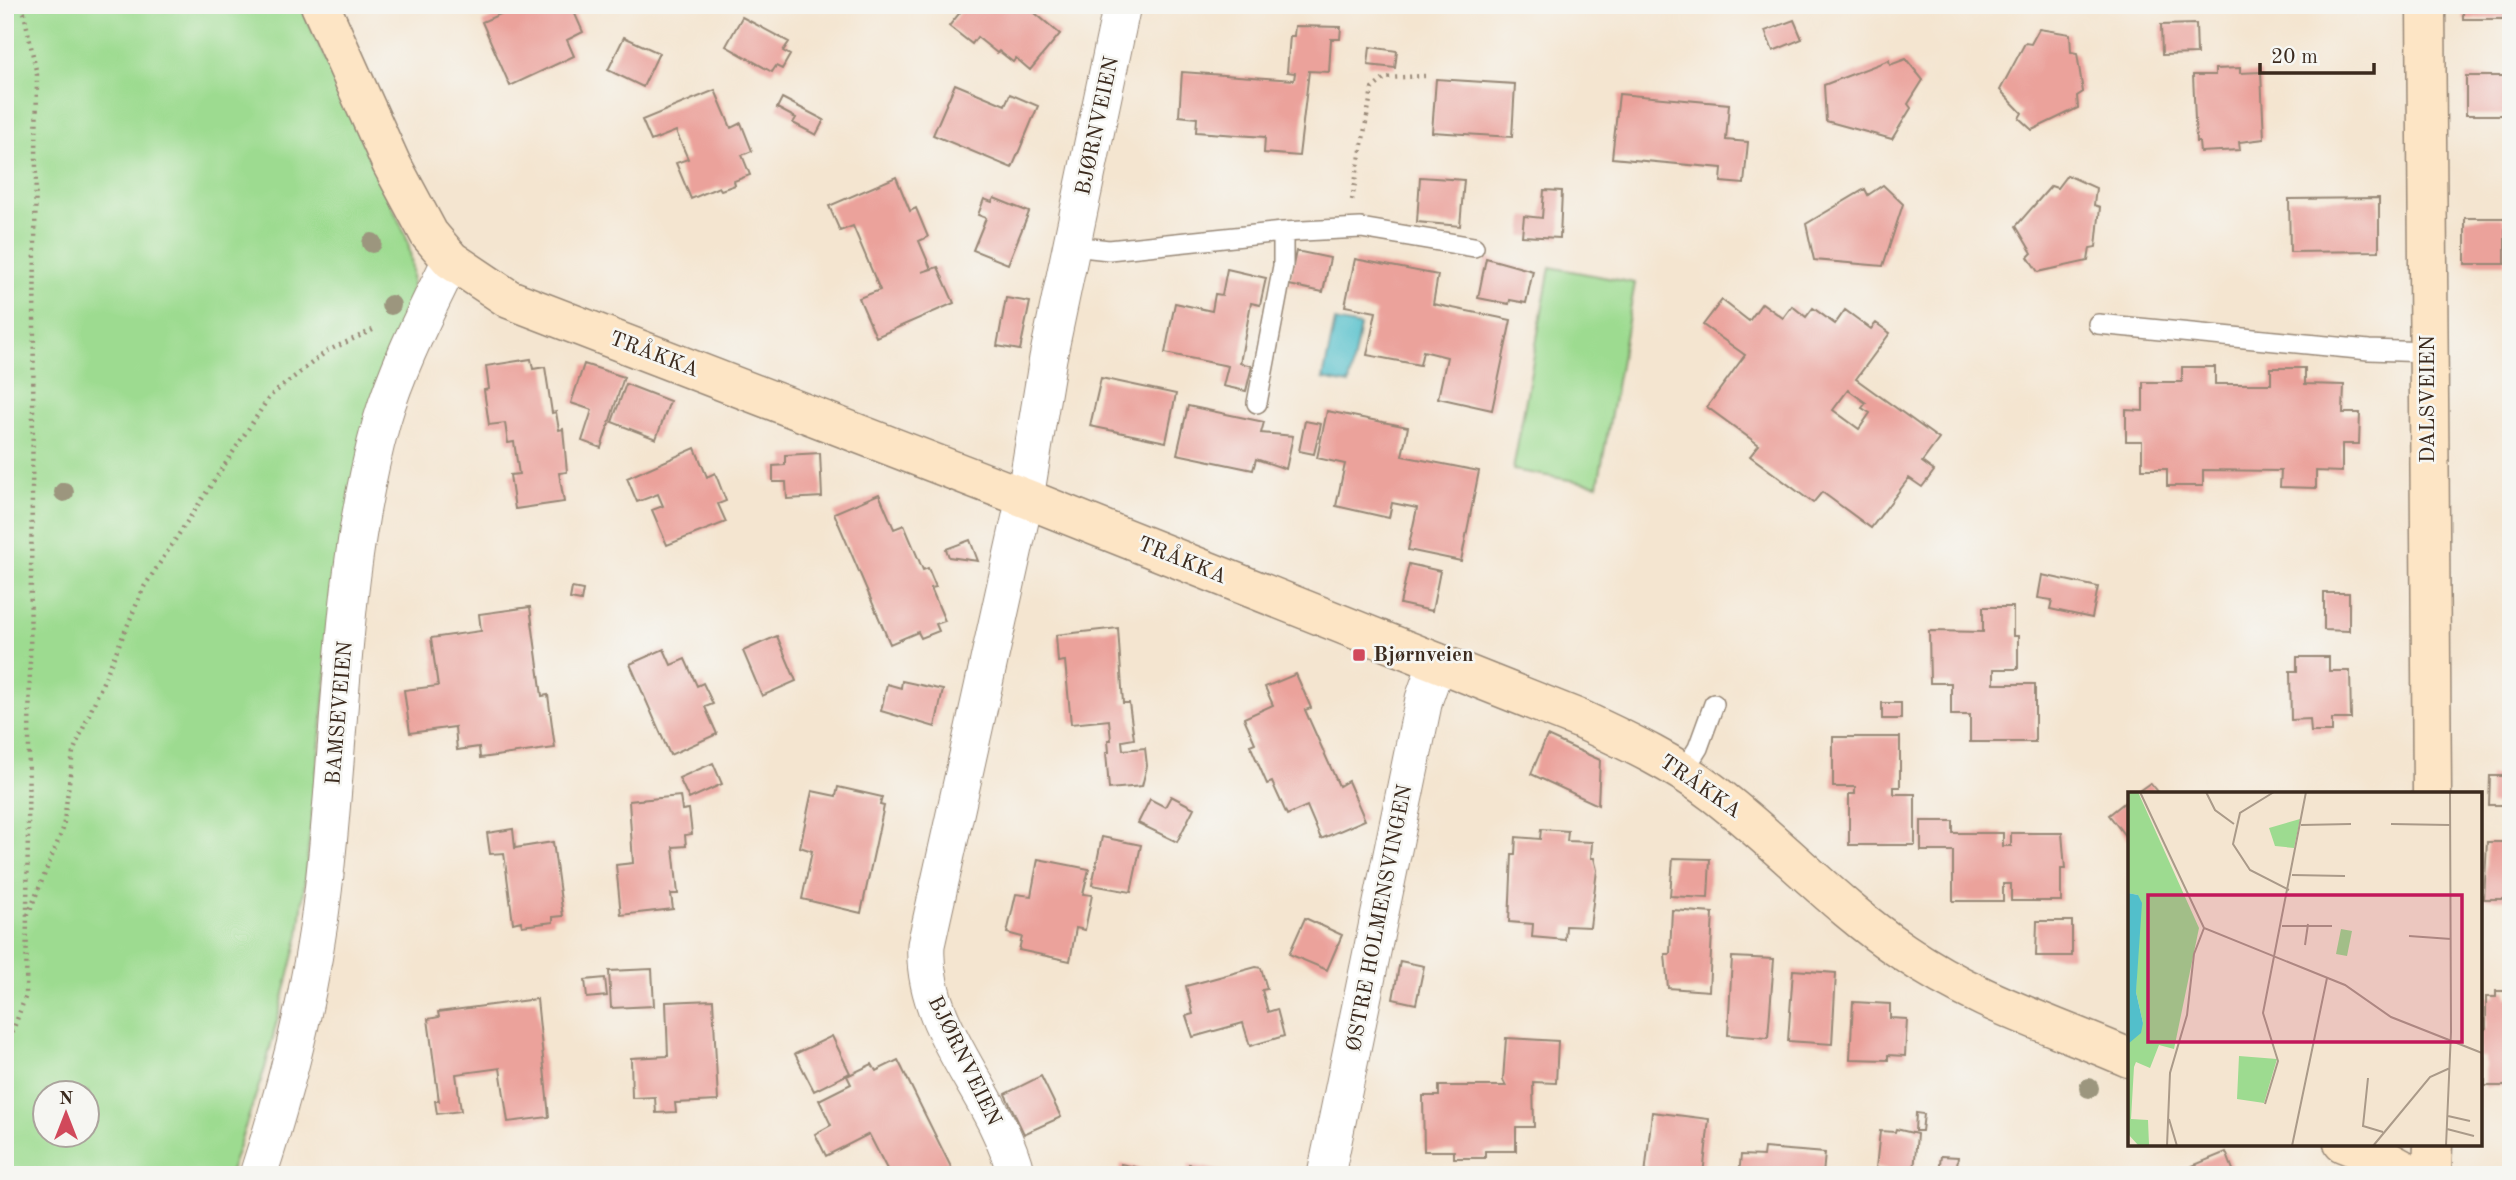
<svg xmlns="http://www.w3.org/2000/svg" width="2516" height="1180" viewBox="0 0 2516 1180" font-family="'Old Standard TT',serif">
<rect width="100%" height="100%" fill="#f6f6f2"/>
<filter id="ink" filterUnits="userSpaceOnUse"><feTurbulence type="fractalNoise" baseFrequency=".0143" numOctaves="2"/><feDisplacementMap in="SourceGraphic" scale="14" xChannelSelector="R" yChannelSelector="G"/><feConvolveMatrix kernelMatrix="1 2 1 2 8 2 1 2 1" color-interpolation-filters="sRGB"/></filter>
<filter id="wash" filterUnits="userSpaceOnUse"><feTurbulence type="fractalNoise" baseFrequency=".00686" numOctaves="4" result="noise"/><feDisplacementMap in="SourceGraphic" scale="28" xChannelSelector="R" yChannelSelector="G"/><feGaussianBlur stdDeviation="1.57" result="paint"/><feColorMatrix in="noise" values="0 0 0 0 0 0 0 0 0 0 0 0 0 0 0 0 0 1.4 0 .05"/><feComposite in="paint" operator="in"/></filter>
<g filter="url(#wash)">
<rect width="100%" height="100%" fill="#f4e5d0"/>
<path fill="#9ddb90" stroke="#6c8257" stroke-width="2" fill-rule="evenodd" d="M5,5H301L406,236C414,263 414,285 408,312L342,539L299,935L265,1068L229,1175H5ZM46,1092H88V1134H46Z
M1550,267L1635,283L1598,485L1513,470Z"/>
<path fill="#52bfcb" stroke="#467474" stroke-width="2" d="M1335,321L1360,326L1349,384L1323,379Z"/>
<g id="blocks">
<path fill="#eba29b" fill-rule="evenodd" d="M502,5H571L583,32L567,40L574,56L510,86L482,22L505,12Z
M966,5H1041L1035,13L1060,34L1030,70L1016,58L1013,62L999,51L997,53L977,37L972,44L949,26Z
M2463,5H2506L2505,19H2463Z
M742,17L789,42L783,51L790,55L782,69L776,66L772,72L726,46Z
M1794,20L1802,39L1773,51L1765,31Z
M2196,24L2197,54L2162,55L2161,25Z
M1295,26L1341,27L1340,39H1331L1329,72L1309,71L1299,156L1264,153L1265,137L1196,132L1197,118L1179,116L1182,72L1294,80L1295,73L1287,72L1290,36H1294Z
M2039,29L2070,34L2071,52L2077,53L2083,92L2077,96L2078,108L2032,130L2019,118L2022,113L2000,90L2025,43L2031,44Z
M624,37L659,53L643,87L608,70Z
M1370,47L1397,51L1395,68L1368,65Z
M1906,59L1923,80L1908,104L1911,108L1892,139L1826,121L1824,85L1889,60L1890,65Z
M2240,68V73L2261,72L2264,139L2239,142L2240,150L2200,152L2199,142H2196L2193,75H2215V69Z
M2466,76H2505V115H2466Z
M1436,79L1515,84L1512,137L1432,132Z
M955,84L1005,105L1010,94L1038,106L1012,168L933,135Z
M715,90L731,128L741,123L752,151L742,155L750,175L734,181L735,185L721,190L719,187L691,199L676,163L688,159L676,131L651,141L642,120Z
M1619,94L1729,104L1726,140L1748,142L1744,184L1721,182L1722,168L1612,158Z
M782,98L824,120L816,135L793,123L796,118L777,108Z
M2067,175L2096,188L2094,205L2100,207L2096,247L2090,248L2088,261L2038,272L2028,257L2032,253L2016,226L2051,186L2057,188Z
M896,177L910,211L916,208L928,237L919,241L931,269L922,272L938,267L954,303L876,337L859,298L880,290L853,226L840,231L829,206Z
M1420,177L1464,180L1460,226L1417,222Z
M1883,185L1903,204L1883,266L1814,260L1806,224L1865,189L1868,195Z
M1544,190L1562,191L1560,238L1522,236L1524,216L1542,218Z
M994,198L1029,212L1008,264L973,250L986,218L978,215L984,199L992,202Z
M2379,198V251L2290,252L2289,199Z
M2465,218H2505V264H2465Z
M1296,251L1330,258L1323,292L1289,285Z
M1486,258L1533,271L1526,303L1510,300L1509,304L1478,298Z
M1355,259L1438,275L1433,304L1511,320L1492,410L1438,398L1447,357L1423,351L1420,365L1367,355L1376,312L1345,306Z
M1227,269L1266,278L1260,305L1251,303L1240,363L1252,366L1246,391L1223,386L1228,366L1165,353L1175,303L1212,311L1215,294L1222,295Z
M1006,298L1030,302L1020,350L997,346Z
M1722,300L1749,321L1762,303L1783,318L1792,306L1806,317L1813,308L1835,324L1845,310L1871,329L1876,323L1890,333L1856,379L1939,439L1922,462L1934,471L1922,487L1909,478L1871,528L1822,492L1813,503L1750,456L1759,445L1707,407L1745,355L1703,325ZM1848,390L1866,403L1862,408L1870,413L1859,429L1833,410Z
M531,359L533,369L545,367L552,413L556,412L559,430L563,429L567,472L559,473L564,502L515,509L510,475L519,474L514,442L508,443L505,423L489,425L484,390L489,389L486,366Z
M584,364L624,377L601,448L582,441L592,410L571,403Z
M2182,367H2215V384H2271V368H2305V384L2344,385L2343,413H2360L2359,444H2342V472L2316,471V488L2280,487L2281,471L2203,470V486H2167V469H2142V441H2126V410L2143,411V382H2182Z
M1101,378L1176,394L1166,442L1090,426Z
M626,384L670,401L656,439L612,422Z
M1188,406L1264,422L1261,433L1293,436L1286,469L1256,459L1253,470L1177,454Z
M1327,411L1408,427L1402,456L1479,471L1461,561L1408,550L1417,508L1392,503L1389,518L1336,506L1345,464L1317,458Z
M1305,421L1321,424L1314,454L1299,451Z
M695,448L707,477L715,473L726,501L718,504L726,522L667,545L652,510L663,506L658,494L637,502L627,478Z
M820,453L822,497L787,499L786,482H773V466L785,465V455Z
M879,494L894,529L904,525L923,570L928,568L936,587L931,588L945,621L936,624L939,631L921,638L918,632L890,644L834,513Z
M970,540L978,561L949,557L946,549Z
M1409,564L1440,571L1432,611L1400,604Z
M2042,575L2098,587L2092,618L2050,609L2052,600L2038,598Z
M572,588L583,590L581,601L570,599Z
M2324,593H2349V631L2324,630Z
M530,607L542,696L548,695L555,748L480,758L479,747L457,750L455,727L410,733L404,690L438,686L431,638L481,631L479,614Z
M1983,607H2013V636H2018V669H1994V684H2035V742H1970V715H1951V683H1930L1929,631L1983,632Z
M1118,628L1123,703H1129L1134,739L1122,741L1123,750L1145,748L1147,766L1142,786L1109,789L1106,752H1109L1108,740H1111L1109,720L1071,724L1065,661L1058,662L1056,635Z
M777,636L796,681L762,696L743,651Z
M664,649L671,665L685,659L697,686L703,683L713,704L705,707L717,734L670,755L630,664Z
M2297,657H2329V671H2350L2351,719H2332V732H2311L2310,719L2291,720L2290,671H2297Z
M1296,674L1311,708L1305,710L1339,786L1348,781L1365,820L1321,839L1307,806L1287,815L1272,782L1267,784L1250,745L1255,743L1244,718L1273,705L1265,687Z
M902,681L943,690L935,727L881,711L887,684L901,688Z
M1882,703H1901V719H1882Z
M1547,736L1600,760L1598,805L1531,774Z
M1833,737H1900V787H1894V794H1915V845H1849V794H1855V787H1833Z
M713,763L722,784L689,799L679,778Z
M2490,776H2511V805H2489Z
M2150,783L2158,793H2136Z
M838,787L882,797L880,805L884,806L861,913L802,899L812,851L800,847L812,791L836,796Z
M680,796L682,810L689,809L692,834L685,835L686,846L673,847L678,894H671L673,909L621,915L616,865L633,863L629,801Z
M1171,796L1194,808L1177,842L1138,823L1150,799L1165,807Z
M2129,799V841L2109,815Z
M1921,821H1953V833H2003V846H2011V833H2062L2065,869H2061V901H2011V884H2003V901H1953V851H1921Z
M513,829L515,848L553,842L563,916L553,917V922L522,926L521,921L513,923L504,853L490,854L487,833Z
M1541,829L1568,831L1567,841L1592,842L1591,858H1594L1597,870L1590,927L1566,926L1565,940L1532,937L1533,924L1509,922L1512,854H1515L1516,837L1540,839Z
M1102,837L1141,845L1131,892L1092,885Z
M2487,842H2511V899H2484Z
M1673,858L1710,859L1708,898L1670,896Z
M1038,859L1089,869L1083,894L1092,895L1085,930L1076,928L1070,961L1019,950L1022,937L1007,933L1016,894L1031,896Z
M1672,910L1713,913L1709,991L1668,988L1665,954H1670Z
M1305,918L1342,935L1327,970L1289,954Z
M2037,921H2072V956H2036Z
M1732,957L1774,959L1768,1038L1728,1035Z
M1400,961L1424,966L1416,1004L1393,999Z
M1256,967L1261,968L1267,989L1262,990L1268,1012L1277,1009L1284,1036L1250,1046L1243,1023L1193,1037L1186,1016L1193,1014L1186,986Z
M652,969L654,1006L611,1008L609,971Z
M1793,970L1836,973L1832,1044L1788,1041Z
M605,978L607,996L587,998L585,980Z
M2496,991H2507V997H2511V1086H2485V1057H2479V1029H2486V997H2496Z
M537,999L549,1117L508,1122L500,1068L456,1074L461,1111L437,1114L435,1101H439L428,1019L439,1017L438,1012Z
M713,1000L718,1101L675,1103L676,1112L656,1113L655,1097L632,1098L631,1058L668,1056L666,1002Z
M1853,1002L1890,1004V1018L1907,1019L1905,1056L1888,1055V1060L1850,1059Z
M832,1036L850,1073L814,1091L795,1054Z
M1506,1038L1558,1041L1556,1083L1533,1082L1534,1127H1516V1151H1485V1158H1454V1151H1424L1423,1096H1439V1086H1506L1503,1080Z
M898,1060L952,1169L941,1175H890L869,1134L826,1156L815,1134L831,1125L819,1100L851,1084L847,1076L872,1064L876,1071Z
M1041,1076L1061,1117L1024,1134L1005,1094Z
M1652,1112L1709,1119L1703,1175H1645Z
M1916,1113L1924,1114L1922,1131H1915Z
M1896,1129L1917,1134L1914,1172L1876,1168L1880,1131L1895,1132Z
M1764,1148L1825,1153L1823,1175H1739L1741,1155L1763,1156Z
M2226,1152L2235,1175H2195L2192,1166Z
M1941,1156L1958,1157L1956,1174L1939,1172Z
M1121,1164L1167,1174V1175H1119Z
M1189,1164L1234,1174V1175H1186Z"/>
</g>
</g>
<g filter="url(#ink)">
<use href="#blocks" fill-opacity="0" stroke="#988877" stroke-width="2"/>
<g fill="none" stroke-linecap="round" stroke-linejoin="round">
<g stroke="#988877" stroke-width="22">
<path id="lane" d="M1073,246L1109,250L1283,232L1361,228L1474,247
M2098,324L2369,350L2428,352
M1257,403L1283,266V232
M1683,772L1698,748L1714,704"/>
</g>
<g stroke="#988877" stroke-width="39">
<path id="street" d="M258,1175C288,1083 312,987 323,892C342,735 339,573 382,420C398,365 426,312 451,260
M1016,1175C997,1095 921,1029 926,945L1025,498L1048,358L1122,5
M1326,1175L1424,699L1437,662"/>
</g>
<g stroke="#988877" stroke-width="41">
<path id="secondary" d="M320,5L391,163L429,234L451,260L509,299L1025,498L1582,720C1629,742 1676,764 1716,795C1781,845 1836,907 1904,952C1973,1000 2053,1025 2129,1058
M2426,5L2432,793
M2343,1143L2384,1159L2413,1175
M2432,1175L2433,1143"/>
</g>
<path stroke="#988877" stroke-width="4.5" stroke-dasharray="2 5" stroke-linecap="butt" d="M1352,200L1372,89L1385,78L1425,76
M28,915L63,829L73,752L144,587L270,396L327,351L375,329
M5,1052L26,995L37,75L24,13L18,5"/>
<use href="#lane" stroke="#fff" stroke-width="19"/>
<use href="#street" stroke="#fff" stroke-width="37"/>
<use href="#secondary" stroke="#fde5c5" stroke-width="38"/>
</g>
<g fill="#9c967e">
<circle cx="372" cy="243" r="10"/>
<circle cx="391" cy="305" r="10"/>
<circle cx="64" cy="492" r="10"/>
<circle cx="2089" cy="1088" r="10"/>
</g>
</g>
<rect fill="#d1495b" stroke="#f6f6f2" stroke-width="2.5" x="1352" y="648" width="14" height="14" rx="3.5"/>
<g text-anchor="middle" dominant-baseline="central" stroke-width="5" stroke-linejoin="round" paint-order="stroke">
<g font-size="21" fill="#3b2a1e" stroke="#f6f6f2">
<text transform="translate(1098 126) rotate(-78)">BJØRNVEIEN</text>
<text transform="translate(654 355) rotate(21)">TRÅKKA</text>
<text transform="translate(2428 399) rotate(-90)">DALSVEIEN</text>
<text transform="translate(1182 561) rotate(22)">TRÅKKA</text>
<text transform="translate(340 713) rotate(-85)">BAMSEVEIEN</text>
<text transform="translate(1700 787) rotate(35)">TRÅKKA</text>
<text transform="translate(1380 918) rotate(-79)">ØSTRE HOLMENSVINGEN</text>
<text transform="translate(964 1061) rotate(64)">BJØRNVEIEN</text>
</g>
<g font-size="21" font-weight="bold" fill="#3b2a1e" stroke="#f6f6f2" text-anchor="start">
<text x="1373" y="655">Bjørnveien</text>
</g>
</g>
<g transform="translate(2128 792)">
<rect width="354" height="354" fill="#f4e5d0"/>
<path d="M0,0H10L71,136L46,257L31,253L22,276L8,270L6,275L3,327L20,328L21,353H10L0,342V252L15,231L8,200L10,103L0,101ZM172,27L166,56L147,54L141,36ZM213,137L224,139L219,164L208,162ZM111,264L149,267L136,311L109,307Z" fill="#9ddb90"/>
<path d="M0,101L10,103L14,111L8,200L15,231L13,241L0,252Z" fill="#52bfcb"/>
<path fill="none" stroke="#aa9a89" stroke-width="2" d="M12,0L76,136L217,193L263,225L354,261M78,0L87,18L106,32M146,0L112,21L105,52L122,78L161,98M263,32L322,33M173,33L223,32M164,83L217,84M154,134H204M281,144L323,147M177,153L180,132M240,286L235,334L255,340M137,312L150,269L135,221L178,0M320,324L342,329M41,327L49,354M319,337L346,344M39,354L42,281L59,223L66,162L76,136M164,354L199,186M245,354L302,285L322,276M318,354L323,240L322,0"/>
<path fill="#c2185b" fill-opacity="0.15" stroke="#c2185b" stroke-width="3.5" d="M20,103H334V250H20Z"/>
<rect width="354" height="354" fill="none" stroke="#3b2a1e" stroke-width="3.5"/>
</g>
<rect width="2516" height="1180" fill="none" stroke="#f6f6f2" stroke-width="28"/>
<g transform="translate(66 1114)"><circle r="33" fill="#f6f6f2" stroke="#aba49d" stroke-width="2"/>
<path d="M0-5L12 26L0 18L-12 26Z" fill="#d1495b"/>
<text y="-10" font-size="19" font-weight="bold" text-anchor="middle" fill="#3b2a1e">N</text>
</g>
<path d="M2260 63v10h114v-10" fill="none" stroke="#3b2a1e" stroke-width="3.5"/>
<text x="2271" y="63" font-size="21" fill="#3b2a1e" stroke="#f6f6f2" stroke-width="5" paint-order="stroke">20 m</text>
</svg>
